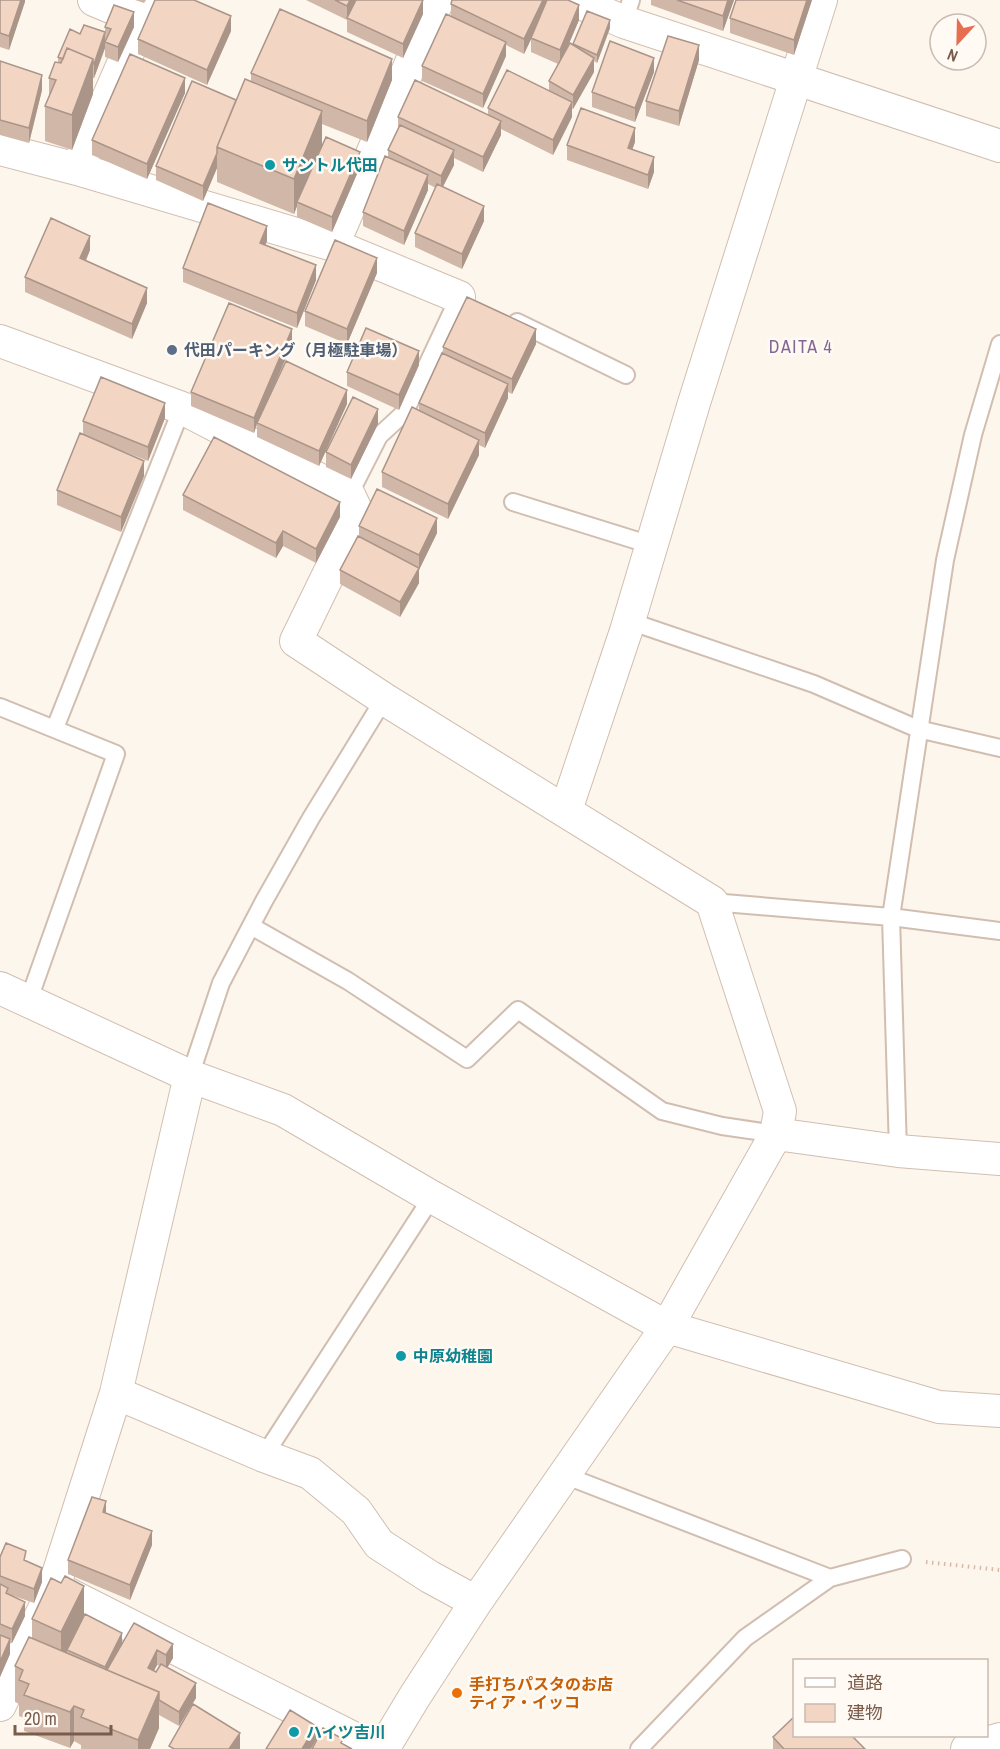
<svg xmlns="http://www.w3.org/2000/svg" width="1000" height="1749" viewBox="0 0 1000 1749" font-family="'Archivo Narrow','Noto Sans JP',sans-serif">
<rect width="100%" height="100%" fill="#fdf6ec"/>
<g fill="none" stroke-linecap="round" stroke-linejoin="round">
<g stroke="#d1beb0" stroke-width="20">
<path id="lane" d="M624,22L631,0
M517,322L626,375
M349,495L379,436L405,412L459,297L463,298
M513,502L651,545
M629,621L814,684L918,729L1000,748
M0,707L116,754L28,1002
M55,728L182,408
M712,902L891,917L1000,931
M251,926L348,981L467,1059L518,1010L662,1111L722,1126L776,1134
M190,1076L221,983L264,901L311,818L384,699
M898,1151L891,917L945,560L973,435L1000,344
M264,1456L432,1197
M564,1475L830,1578
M639,1749L745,1638L830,1578L902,1559"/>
</g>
<g stroke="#d1beb0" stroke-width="34">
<path id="street" d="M94,0L142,20
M574,0L624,22L1000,146
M0,149L77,169L333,245L459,297
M77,169L151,0
M333,245L438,0
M0,341L182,408L349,495L358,514L296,641L384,699L712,902L780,1111L776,1134L898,1151L1000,1159
M566,810L626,631L694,403L821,0
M0,988L190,1076L283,1110L432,1197L667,1327L939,1407L1000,1411
M116,1393L264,1456L310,1473L356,1511L379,1544L430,1577L476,1602
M54,1587L375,1749
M0,1705L54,1587L116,1393L190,1076
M383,1749L415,1696L476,1602L667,1327L776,1134
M967,1749L1000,1739"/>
</g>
<path stroke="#d9b8a5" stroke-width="4" stroke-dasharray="1.5 4.5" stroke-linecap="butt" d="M926,1562L1000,1570"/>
<use href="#lane" stroke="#fff" stroke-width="16"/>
<use href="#street" stroke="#fff" stroke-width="32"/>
</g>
<path fill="#d1b7a8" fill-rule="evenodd" d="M0,0H25L9,50L0,47Z
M135,0H146L144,3Z
M306,0H423V14L403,58L347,32V20Z
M651,0H734L723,31L651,5Z
M736,0H812L794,55L730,33V18Z
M451,4L579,20L566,50L573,45L610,28L597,63L594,61V72L573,109H572V117L553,155L501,129V135L483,172L454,158V165L443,187L484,221L462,269L415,247V233L436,188L428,184V190L404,245L363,226V212L388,158V150L398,130V117L488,115V108L549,91V81L558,64L531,52V39L524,54L506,45V56L483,108L422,81V66L451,16Z
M105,27H134L118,62L105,57V48L94,78H93V94L72,150L45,141V106L49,96V78L58,62V57L80,34L105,42Z
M231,31L207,85L138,54V39Z
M699,60L679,126L646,116V101Z
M0,61L42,90L29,143L0,135Z
M654,72L635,122L592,107V92Z
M251,73L392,80L367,142L322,124V146L360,167L332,232L297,217V206L294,214L217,182V168L203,201L156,180V166L236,100L251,82Z
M185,93L147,179L92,155V140Z
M635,142L632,149L654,172L648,189L567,160V145Z
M267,241L265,245L316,280L297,328L183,282V268Z
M90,250L86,261L147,303L132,339L25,292V277Z
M377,273L347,344L305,326V311Z
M292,344L269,397L347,404L319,466L257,437V425L254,433L191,406V392Z
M536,344L512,394L508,392V398L485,448L479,445V455L448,519L382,487V472L419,411V403L443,354V347Z
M419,365L399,410L347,386V372Z
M165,418L148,461L115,448L144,476L121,532L57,505V490L83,435V421Z
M378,424L351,479L326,467V452Z
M183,495L340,517L316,563L283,546L276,558L183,510Z
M359,526L437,533L419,570V583L400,617L340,584V570L359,536Z
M106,1513L152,1545L130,1600L68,1574V1560Z
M0,1557L26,1561L42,1582L34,1603L8,1594L25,1616L12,1643H10V1654L0,1677Z
M32,1619L122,1644L134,1623L173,1658L167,1668L196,1698L179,1726L159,1715V1728L150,1749H81V1745L74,1741L70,1748L24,1731V1718L19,1716V1704L15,1702V1666L32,1638ZM157,1665L160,1666L156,1672L154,1671Z
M773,1737L865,1749H773Z"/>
<path fill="#aa9588" d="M21,0H25V2L9,50V36Z
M350,0H357L347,18V6Z
M423,0V14L403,58V44Z
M543,0H547V6L524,54V39Z
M728,0H734L723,31V16Z
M807,0H812L794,55V40Z
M579,5V20L560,65V50Z
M134,12V27L118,62V47Z
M231,16V31L207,85V70Z
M610,20V28L597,63V55Z
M105,32V48L94,78V64Z
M506,42V56L483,108V94Z
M699,45V60L679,126V111Z
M594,58V72L573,109V95Z
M654,58V72L635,122V108Z
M93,59V94L72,150V115Z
M392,59V80L367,142V121Z
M42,75V90L29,143V128Z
M185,78V93L147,179V164Z
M572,102V117L553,155V140Z
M322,111V147L297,202V206L294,214V179Z
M501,121V135L483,172V157Z
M635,128V142L628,162V148Z
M454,150V165L441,190V176Z
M360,152V167L332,232V217Z
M217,153V168L203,201V186Z
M654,157V172L648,189V175Z
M428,175V190L404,245V231Z
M484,206V221L462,269V254Z
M267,226V241L260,258V243Z
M90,236V250L80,273V258Z
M377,258V273L347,344V329Z
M316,265V280L297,328V313Z
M147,288V303L132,339V324Z
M292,329V344L258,423H257L254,433V418Z
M536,329V344L512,394V379Z
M419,351V365L399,410V395Z
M508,384V398L485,448V433Z
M347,390V404L319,466V451Z
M165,403V418L148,461V447Z
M378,409V424L351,479V465Z
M479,440V455L448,519V504Z
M144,461V476L121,532V517Z
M340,502V517L316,563V549Z
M437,518V533L419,570V555Z
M283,531V546L276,558V543Z
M419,568V583L400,617V602Z
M106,1501V1516L103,1512Z
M152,1531V1545L130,1600V1585Z
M42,1568V1582L34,1603V1589Z
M84,1586V1622L67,1650V1656L61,1668V1632Z
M25,1602V1616L12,1643V1629Z
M122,1633V1647L105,1682V1667Z
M10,1639V1654L0,1677V1662Z
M173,1644V1658L166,1670V1655Z
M157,1650V1665L148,1682V1668Z
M196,1683V1698L179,1726V1712Z
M159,1692V1728L150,1749H138V1740Z
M74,1706V1741L70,1748V1712Z
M316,1726V1740L311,1749H302Z
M240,1733V1749H229Z"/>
<path fill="#f3d5c3" stroke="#aa9588" stroke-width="1.5" d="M0,0H21L9,36L0,33Z
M155,0H194L231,16L207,70L138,39Z
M335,0H350L347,6Z
M356,0H423L403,44L347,18Z
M452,0H543L524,39L451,4Z
M547,0H568L579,5L560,50L531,38Z
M677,0H728L723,16Z
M736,0H807L794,40L730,18Z
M114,5L134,12L118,47L105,42L111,29L105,27Z
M280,9L392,59L367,121L251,73Z
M587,11L610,20L597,55L573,44Z
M446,14L506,42L483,94L422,66Z
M84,25L105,32L94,64L93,63V59L67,48L63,59L58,57L70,29L80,34Z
M668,36L699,45L679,111L646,101Z
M610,41L654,58L635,108L592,92Z
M570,43L594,58L573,95L549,81Z
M67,48L93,59L72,115L45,106L56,80L49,78L55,62L61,63Z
M130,54L185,78L147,164L92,140Z
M0,61L42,75L29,128L0,120Z
M507,70L572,102L553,140L488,108Z
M245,79L322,111L294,179L217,147Z
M415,80L501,121L483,157L398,117Z
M192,81L236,100L217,147V153L203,186L156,166Z
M581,108L635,128L628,148L654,157L648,175L567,145Z
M400,125L454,150L441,176L388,150Z
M326,137L360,152L332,217L297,202Z
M385,156L428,175L404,231L363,212Z
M437,184L484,206L462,254L415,233Z
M208,203L267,226L260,243L316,265L297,313L183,268Z
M51,218L90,236L80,258L147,288L132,324L25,277Z
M335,240L377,258L347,329L305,311Z
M467,297L536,329L512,379L443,347Z
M229,303L292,329L254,418L191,392Z
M366,328L419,351L399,395L347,372Z
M442,353L508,384L485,433L419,403Z
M286,361L347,390L319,451L257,423Z
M101,377L165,403L148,447L83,421Z
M353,397L378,409L351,465L326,452Z
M412,407L479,440L448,504L382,472Z
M80,433L144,461L121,517L57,490Z
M214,437L340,502L316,549L283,531L276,543L183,495Z
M377,489L437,518L419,555L359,526Z
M358,536L419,568L400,602L340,570Z
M92,1497L106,1501L103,1512L152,1531L130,1585L68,1560Z
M6,1543L26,1551L24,1560L42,1568L34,1589L0,1576V1557Z
M65,1576L84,1586L61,1632L32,1619L51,1578L61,1583Z
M0,1584L8,1588L6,1593L25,1602L12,1629L0,1624Z
M85,1614L122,1633L105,1667L67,1650Z
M134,1623L173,1644L166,1655L157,1650L148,1668L156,1672L161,1664L196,1683L179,1712L159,1700V1692L107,1670Z
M0,1635L10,1639L0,1662Z
M29,1637L159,1692L138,1740L81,1717L84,1710L74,1706L70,1712L24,1695L29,1684L19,1680L23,1670L15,1666Z
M193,1704L240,1733L229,1749H174L169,1746Z
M290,1710L316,1726L302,1749H266Z
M795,1716V1736H852L865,1749H784L773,1737Z
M323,1728L343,1739L341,1743L352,1749H312Z"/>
<g fill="#0f9aa8" stroke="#fffaf3" stroke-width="2">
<circle cx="270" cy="165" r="6"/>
<circle cx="401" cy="1356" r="6"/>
<circle cx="294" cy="1732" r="6"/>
</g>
<circle fill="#5c6f8a" stroke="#fffaf3" stroke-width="2" cx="172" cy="350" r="6"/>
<circle fill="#e8710a" stroke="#fffaf3" stroke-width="2" cx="457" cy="1693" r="6"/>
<g text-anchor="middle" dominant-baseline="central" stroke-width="5" stroke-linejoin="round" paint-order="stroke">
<g font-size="16" font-weight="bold" fill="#0d838f" stroke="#fffaf3" text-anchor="start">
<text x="282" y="165">サントル代田</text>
<text x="413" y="1356">中原幼稚園</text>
<text x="306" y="1732">ハイツ吉川</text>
</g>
<g font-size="16" font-weight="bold" fill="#4e5e75" stroke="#fffaf3" text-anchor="start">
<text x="184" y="350">代田パーキング（月極駐車場）</text>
</g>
<g font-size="16" font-weight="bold" fill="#c56008" stroke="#fffaf3" text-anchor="start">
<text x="469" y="1684">手打ちパスタのお店<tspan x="469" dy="18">ティア・イッコ</tspan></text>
</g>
<g font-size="18" letter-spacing="1.5" fill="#846695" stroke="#fffaf3">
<text x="801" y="346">DAITA 4</text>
</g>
</g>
<rect x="793" y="1659" width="195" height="78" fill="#fffaf3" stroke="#cabbb1" stroke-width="1.5"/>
<rect x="805" y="1678" width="30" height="9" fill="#ffffff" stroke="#cabbb1" stroke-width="1.5"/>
<text x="847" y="1689" font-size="18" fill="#7a5c4d">道路</text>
<rect x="805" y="1704" width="30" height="18" fill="#f3d5c3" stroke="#cabbb1" stroke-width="1.5"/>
<text x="847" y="1719" font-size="18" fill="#7a5c4d">建物</text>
<g transform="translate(958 42) rotate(202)"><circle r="28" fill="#fffaf3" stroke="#cabbb1" stroke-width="1.5"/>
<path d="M0-4.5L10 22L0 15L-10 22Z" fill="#e76f51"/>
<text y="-9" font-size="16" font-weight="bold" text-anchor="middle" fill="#7a5c4d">N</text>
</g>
<path d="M15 1725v9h96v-9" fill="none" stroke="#7a5c4d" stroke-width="3"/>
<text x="24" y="1725" font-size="18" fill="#7a5c4d" stroke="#fffaf3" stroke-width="4.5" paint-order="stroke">20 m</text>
</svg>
